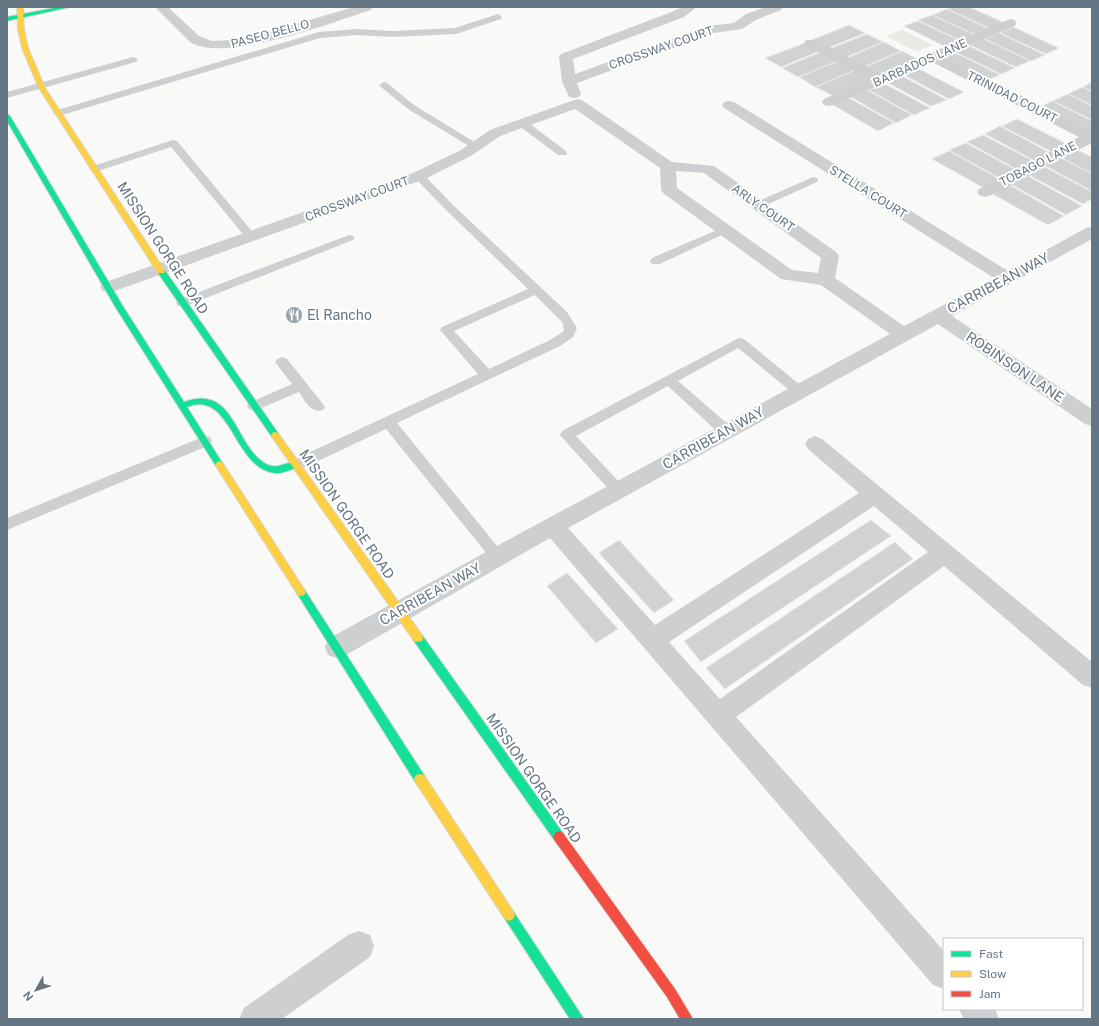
<svg xmlns="http://www.w3.org/2000/svg" width="1099" height="1026" viewBox="0 0 1099 1026" font-family="'Public Sans',sans-serif">
<rect width="100%" height="100%" fill="#f9f9f8"/>
<path fill="#e8ebe5" d="M902,30L934,45L917,52L886,36Z"/>
<path fill="#d0d2d3" stroke="#e8e8e8" d="M954,7H969L1005,23L991,29L948,9Z
M947,9L989,29L976,35L933,15Z
M932,15L975,35L961,41L918,20Z
M918,21L960,41L946,47L904,26Z
M849,25L865,33L828,48L812,40Z
M1013,27L1059,48L1046,54L1000,33Z
M999,33L1045,55L1031,61L985,39Z
M867,34L883,42L846,57L829,49Z
M984,39L1030,61L1016,67L970,45Z
M884,42L901,51L863,67L847,58Z
M805,43L820,51L781,67L765,58Z
M969,46L1015,68L1001,74L955,52Z
M902,51L919,60L882,76L865,67Z
M821,52L838,61L798,77L782,68Z
M954,52L1000,75L985,81L939,58Z
M838,61L855,70L815,87L799,77Z
M919,69L964,92L949,99L904,75Z
M855,70L872,79L833,96L816,87Z
M902,76L947,100L931,106L886,82Z
M1092,82V91L1083,87Z
M885,84L930,108L914,115L869,90Z
M1083,87L1092,92V105L1068,94Z
M867,90L912,115L896,123L851,97Z
M1068,94L1092,106V120L1053,101Z
M849,98L894,123L878,131L833,105Z
M1052,101L1092,121V133L1038,108Z
M1017,119L1069,145L1054,153L1002,126Z
M1000,126L1052,154L1037,162L985,134Z
M983,135L1035,162L1020,171L967,142Z
M966,143L1018,171L1001,179L949,150Z
M1077,150L1092,157V174L1061,157Z
M949,151L1001,180L984,188L932,159Z
M1059,157L1092,174V191L1044,165Z
M1043,166L1092,192V199L1083,204L1027,174Z
M1026,175L1082,206L1066,215L1009,183Z
M1008,184L1064,216L1048,225L991,193Z
M871,520L891,536L701,662L684,641Z
M619,540L674,600L654,613L599,553Z
M895,542L913,559L725,689L706,668Z
M567,573L618,629L596,643L547,586Z"/>
<g fill="none" stroke-linecap="round" stroke-linejoin="round">
<g stroke="#d6d7d8" stroke-width="2">
<path id="fast" d="M59,7H70L7,21V17Z
M7,114L10,116L124,308L184,402C235,383 234,446 266,464C278,471 288,459 299,463L300,465L299,467C292,469 282,474 275,473C233,469 232,389 187,407L223,464L219,467L216,466L116,308L7,121Z
M158,269H164L278,433L279,435L278,437H272L158,273Z
M301,588L304,589L424,775L426,779L424,783L420,784L416,783L298,595L296,592L298,589Z
M418,634L422,635L563,833L565,837L563,841L559,843L555,841L414,641L413,638L414,635Z
M509,909L513,911L584,1019H570L505,919L503,915L505,911Z"/>
</g>
<g stroke="#d6d7d8" stroke-width="2">
<path id="slow" d="M17,7H23L24,29L28,48L45,88L165,271L164,273H158L39,88L22,48L18,29Z
M275,432L278,433L422,635L423,638L422,641L418,642L414,641L272,437L271,435L272,433Z
M219,461L222,462L304,589L306,592L304,595L301,596L298,595L216,466L215,464Z
M420,774L424,775L513,911L515,915L513,919L509,921L505,919L416,783L414,779L416,775Z"/>
</g>
<g stroke="#d6d7d8" stroke-width="2">
<path id="jam" d="M559,831L563,833L675,989L693,1019H680L667,997L555,841L553,837L555,833Z"/>
</g>
<path fill="#cecfd0" fill-rule="evenodd" d="M498,14L502,17L501,19L456,34L392,37L357,35L320,38L62,115L58,116L53,113L54,111L319,32L357,29L392,31L455,28Z
M133,57L136,58L138,60L136,62L7,98V92Z
M384,82L387,83L414,105L481,146L480,148H472L408,109L381,87L379,85Z
M522,120L526,121L566,151L567,153L566,155H558L518,125L517,123L518,121Z
M173,140L177,141L255,235L257,237L255,239H247L171,147L98,171L94,172L89,169L90,167Z
M419,173L423,174L454,206L567,312L577,328L573,337L560,346L397,423L502,552L505,556L502,560L497,562L492,560L386,429L301,469L296,470L291,469L289,465L291,461L478,374L440,330L442,327L528,289L446,210L415,178L414,176L415,174ZM535,295L563,323L564,331L550,340L489,369L454,331Z
M813,177L817,178L818,180L817,182L762,207H754L752,205L754,203Z
M724,227L728,228L730,230L728,232L660,264H652L650,261L652,258Z
M349,235L353,236L355,238L353,240L186,306H178L176,303L178,300Z
M739,338L744,339L804,388L806,391L804,394L799,396L794,394L738,348L678,381L731,427L733,431L731,435L726,436L721,435L668,386L576,436L623,486L625,490L623,494L618,496L613,494L560,435L562,431Z
M282,357L287,359L323,404L325,407L323,410C311,414 305,401 299,392L259,409L254,411L249,409L247,406L249,403L292,384L275,362L277,359Z
M205,436L210,437L212,441L210,445L7,530V518Z"/>
<path fill="#cecfd0" fill-rule="evenodd" d="M155,7H168L199,36L212,41L231,40L255,36L354,7H373L371,10C333,22 224,64 190,42Z
M682,7H697L684,17L573,59L575,74L707,26L734,23L746,14L766,7H783L781,10L756,20L742,29L714,33L577,83L581,94L579,97L574,98L569,97L562,81L559,57L561,54L674,11Z
M1010,19L1015,20L1016,23L1015,26L943,57L1092,131V143L991,195L985,197L979,195L977,192L979,189L1079,137L932,62L834,105L829,106L824,105L822,102L824,99L869,79L806,46L804,43L806,40H816L881,74Z
M577,99L582,100L672,162L714,166L836,252L839,256L835,278L904,326L994,278L724,108L722,105L724,102L729,101L734,102L1008,271L1086,228L1092,227V239L952,316L1092,409V426L1085,424L938,324L568,528L655,625L859,493L808,449L805,444L808,439L815,436L822,439L1092,662V688L1083,685L944,566L736,717L944,951V989L933,985L550,538L346,655L337,658L328,655L325,647L328,639L517,535L890,334L821,285L781,279L663,193L661,190L660,168L575,109L500,136L471,156L425,179L115,291L109,293L103,291L100,287L103,283L413,173L461,150L490,130ZM676,171L704,173L821,258L818,273L792,270L677,188ZM874,506L928,552L720,699L669,642Z
M359,931L370,935L374,946L370,957L282,1019H239L244,1008L348,935Z
M959,1009H995L999,1019H964Z"/>
<use href="#fast" fill="#16e098" fill-rule="evenodd"/>
<use href="#slow" fill="#ffcf43" fill-rule="evenodd"/>
<use href="#jam" fill="#f24e42" fill-rule="evenodd"/>
</g>
<defs>
<g id="restaurant-disc" transform="scale(0.9)"><circle r="9.5" fill="#98a4ad" stroke="#fff"/><path d="M-5-6h1v4h1v-4h1v4h1v-4h1v5L-1.5 .5V6h-2V.5L-5-1ZM5-6V6H3V1.5H1.5Q1.5-4 5-6Z" fill="#fff"/></g>
</defs>
<g fill-rule="evenodd">
<use href="#restaurant-disc" x="294" y="315"/>
</g>
<g text-anchor="middle" dominant-baseline="central" stroke-width="4" stroke-linejoin="round" paint-order="stroke">
<g font-size="12" fill="#647684" stroke="#fff">
<text transform="translate(270 34) rotate(-15)">PASEO BELLO</text>
<text transform="translate(661 48) rotate(-19)">CROSSWAY COURT</text>
<text transform="translate(920 63) rotate(-24)">BARBADOS LANE</text>
<text transform="translate(1012 97) rotate(27)">TRINIDAD COURT</text>
<text transform="translate(1038 164) rotate(-27)">TOBAGO LANE</text>
<text transform="translate(868 192) rotate(32)">STELLA COURT</text>
<text transform="translate(357 199) rotate(-20)">CROSSWAY COURT</text>
<text transform="translate(763 208) rotate(35)">ARLY COURT</text>
</g>
<g font-size="14" fill="#647684" stroke="#fff">
<text transform="translate(163 248) rotate(57)">MISSION GORGE ROAD</text>
<text transform="translate(998 283) rotate(-28)">CARRIBEAN WAY</text>
<text transform="translate(1015 367) rotate(34)">ROBINSON LANE</text>
<text transform="translate(713 438) rotate(-29)">CARRIBEAN WAY</text>
<text transform="translate(347 514) rotate(55)">MISSION GORGE ROAD</text>
<text transform="translate(430 594) rotate(-29)">CARRIBEAN WAY</text>
<text transform="translate(534 778) rotate(55)">MISSION GORGE ROAD</text>
</g>
<g font-size="14" fill="#647684" stroke="#fff" text-anchor="start">
<text x="307" y="315">El Rancho</text>
</g>
</g>
<rect width="1099" height="1026" fill="none" stroke="#647684" stroke-width="16"/>
<rect x="943" y="938" width="140" height="72" fill="#ffffff" stroke="#c1c8ce"/>
<rect x="951" y="951" width="20" height="6" fill="#16e098" stroke="#c1c8ce"/>
<text x="979" y="958" font-size="12" fill="#647684">Fast</text>
<rect x="951" y="971" width="20" height="6" fill="#ffcf43" stroke="#c1c8ce"/>
<text x="979" y="978" font-size="12" fill="#647684">Slow</text>
<rect x="951" y="991" width="20" height="6" fill="#f24e42" stroke="#c1c8ce"/>
<text x="979" y="998" font-size="12" fill="#647684">Jam</text>
<g transform="translate(36 990) rotate(231)" stroke="#ffffff" stroke-width="3" paint-order="stroke">
<path d="M0-3L7 15L0 10L-7 15Z" fill="#647684"/>
<text y="-6" font-size="11" font-weight="bold" text-anchor="middle" fill="#647684">N</text>
</g>
</svg>
